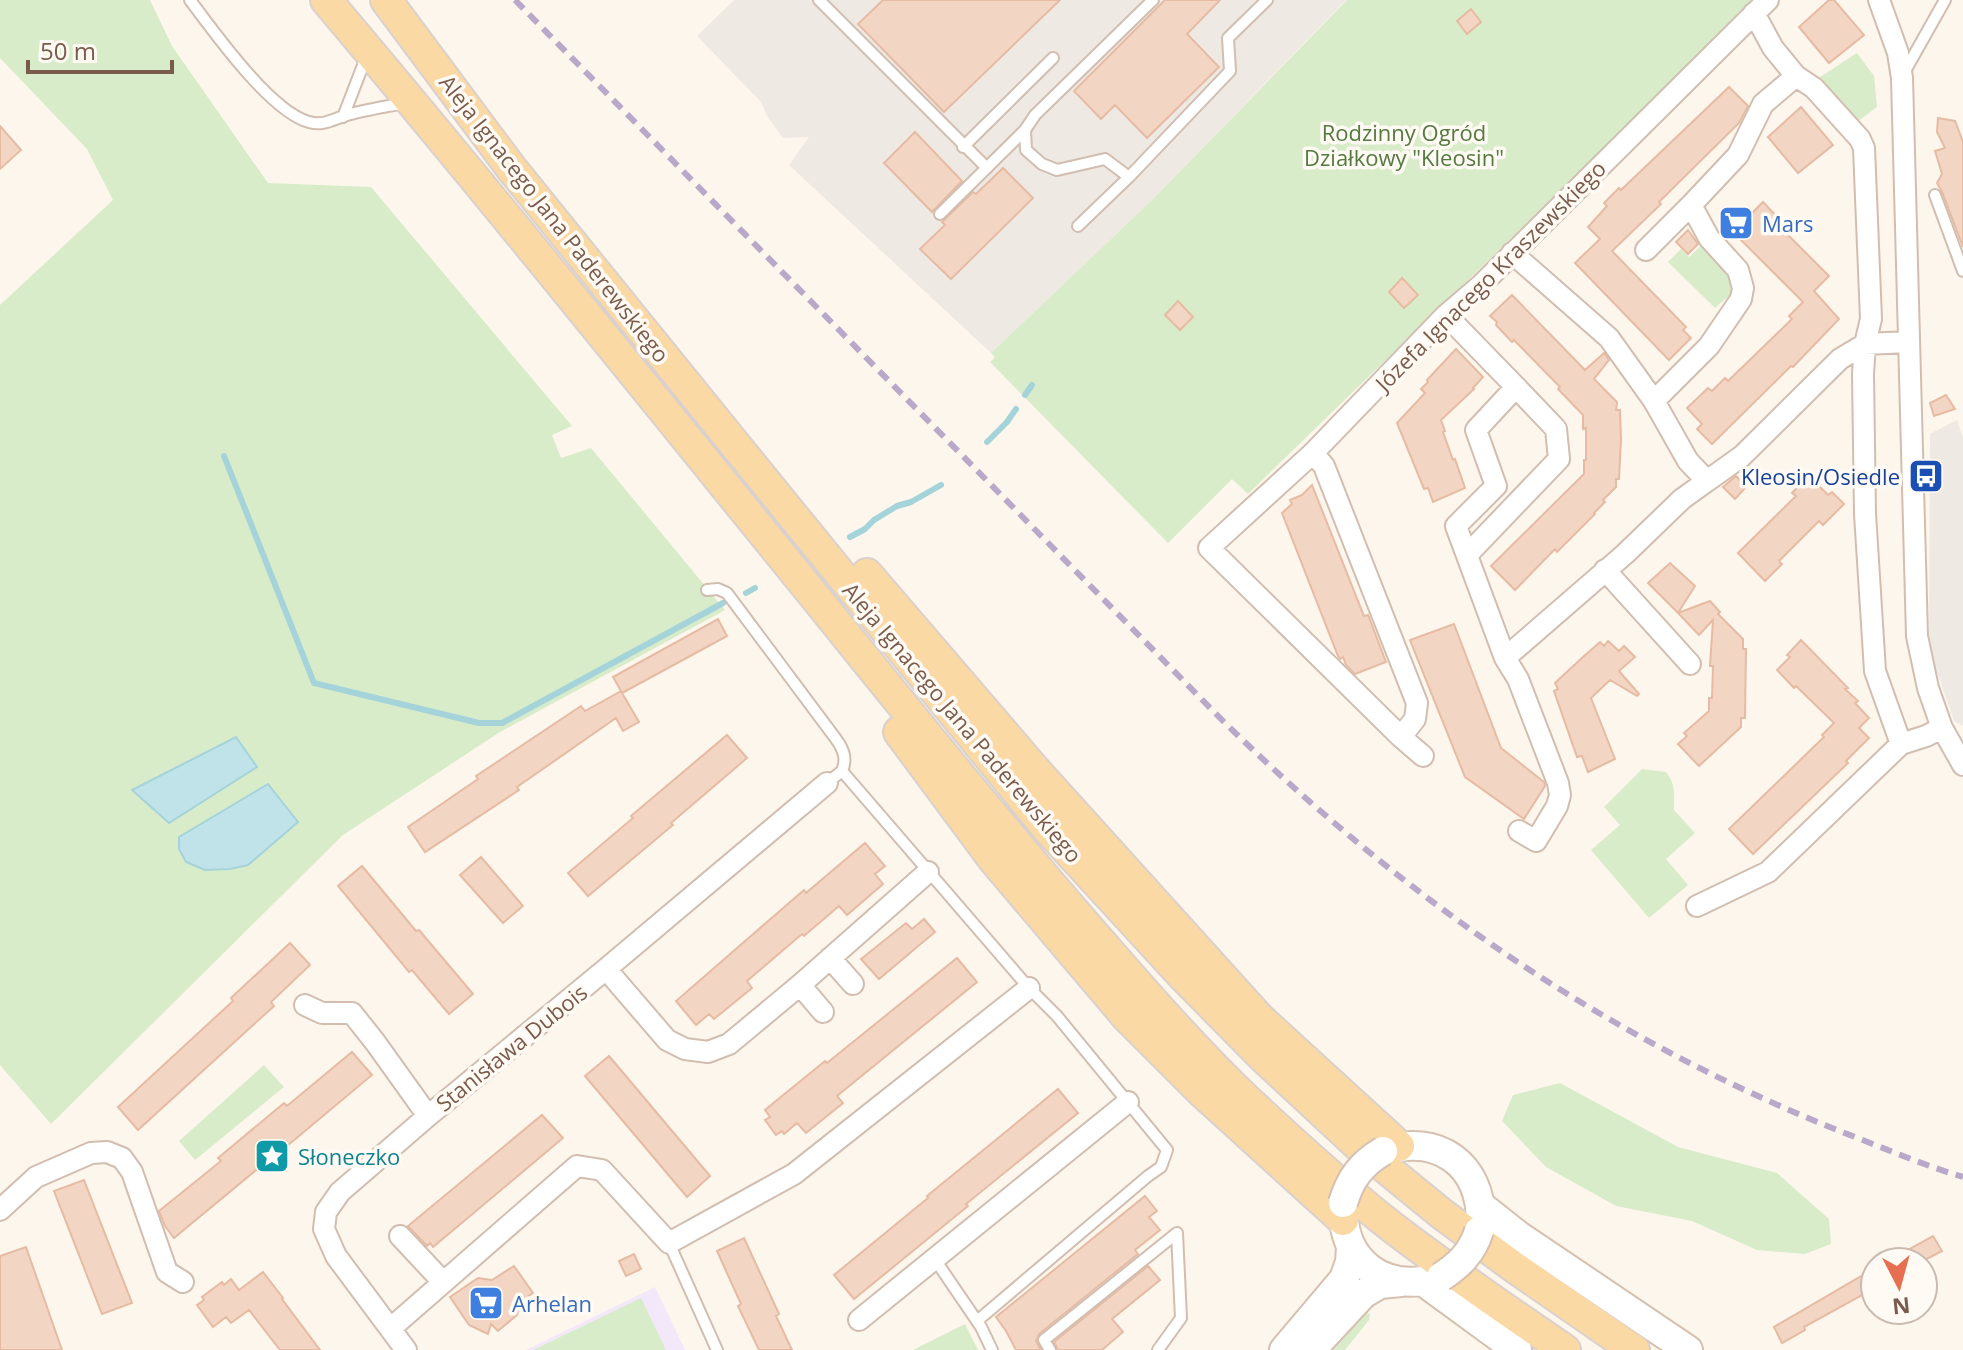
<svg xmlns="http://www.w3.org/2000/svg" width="1963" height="1350" viewBox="0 0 1963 1350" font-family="'Open Sans',sans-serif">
<rect width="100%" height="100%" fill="#fdf6ec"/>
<path fill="#efe9e4" d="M734,0H1346L1153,199L991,353L789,165L809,137L783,138L767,116L761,102L697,36Z
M1957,420L1963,437V726L1954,721L1929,649L1930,434Z"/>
<path fill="#f3e8fa" d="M655,1287L685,1350H526Z"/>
<path fill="#d8ecc9" d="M0,0H150L172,46L268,183L371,187L572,426L552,435L561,458L591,448L725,610L500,732L343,835L51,1124L0,1065V305L113,200L87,149L0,58Z
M1347,0H1751L1575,176L1248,494L1232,479L1168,543L990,362L995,357L991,353L1153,199Z
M1857,53L1874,76L1877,107L1857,122L1817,79Z
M1703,244L1731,273V294L1715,308L1668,262L1681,249L1689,257Z
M1642,769L1666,772C1676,784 1674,795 1674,810L1695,833L1666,859L1688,885L1649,918L1591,850L1620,825L1604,807Z
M264,1065L284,1087L195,1160L179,1141Z
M1560,1083L1678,1147L1777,1173L1829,1219L1831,1244L1805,1254L1757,1250L1692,1221L1616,1206L1546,1167L1502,1121L1513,1095Z
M641,1298L666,1350H533Z
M1360,1309L1370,1314L1369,1320L1345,1350H1322Z
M965,1324L978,1350H913Z"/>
<path fill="#bfe3e8" stroke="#a5d3da" stroke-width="2" d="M236,737L257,767L169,823L132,790Z
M268,784L298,822L248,865L230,869L205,870L186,862L179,849V837Z"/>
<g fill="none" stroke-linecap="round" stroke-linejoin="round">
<path stroke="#a5d3da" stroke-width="6" d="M1025,395L1032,385
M987,442L1007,422L1016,409
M224,456L314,683L479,723H502L723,603
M850,537L865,529L874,520L897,506L911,502L941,485
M746,593L755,588"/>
</g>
<path fill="#f3d5c3" stroke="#e6bba3" stroke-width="2" d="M883,0H1060L944,112L858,24Z
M1165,0H1220L1187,34L1219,67L1147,138L1115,105L1101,119L1074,91Z
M1829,0H1834L1864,35L1829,63L1799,27Z
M1471,9L1481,22L1467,34L1457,21Z
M1729,87L1748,106L1739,123L1659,202L1661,204L1612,251L1686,327L1683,330L1691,338L1669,360L1575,263L1600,239L1588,227L1607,206L1604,203L1619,188L1621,190Z
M1801,107L1833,145L1798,173L1768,137Z
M1938,118L1955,121L1963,142V247L1942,192L1937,183L1942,174L1935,151L1945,148L1937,132Z
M0,126L21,150L0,169Z
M915,132L962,181L932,212L884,163Z
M1003,168L1033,198L951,279L920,249L945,225L942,222L973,192L976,194Z
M1763,202L1783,223L1780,227L1829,276L1814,291L1839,319L1793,367L1791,366L1712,444L1697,429L1702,424L1687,408L1708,388L1712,391L1725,378L1728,381L1792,319L1789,316L1803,302L1727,226L1742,211L1748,217Z
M1688,230L1698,244L1688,254L1676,242Z
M1402,278L1418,295L1404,308L1389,292Z
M1512,295L1585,370L1604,353L1609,360L1594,379L1617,402L1616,410H1620L1621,439L1619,479H1616V487L1603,500L1605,502L1594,513L1595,514L1557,552L1555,549L1515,590L1491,566L1584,474V460H1586V428L1583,429V415L1558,389L1560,387L1514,340L1512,342L1496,325L1497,322L1490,316Z
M1178,301L1193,317L1180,330L1165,315Z
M1456,349L1483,377L1473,388L1474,389L1441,420L1445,431L1443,432L1453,460L1455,459L1465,488L1433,502L1428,488L1424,489L1397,423L1425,393L1421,389L1428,382L1427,380Z
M1946,395L1955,409L1934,416L1930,403Z
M1736,476L1746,487L1735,499L1723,487Z
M1809,476L1828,495L1832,492L1844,504L1823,525L1819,521L1779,561L1782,564L1765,581L1738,553L1796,496L1792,493Z
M1312,485L1364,616L1368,615L1386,662L1355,674L1346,665L1343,657L1340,659L1338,656L1282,513L1292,504L1290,500L1302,495Z
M1670,563L1695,586L1678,613L1648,583Z
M1710,601L1720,612L1718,614L1743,639V649H1746L1745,718H1741V727L1699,766L1678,744L1687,736L1684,733L1709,711V698H1712L1713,666H1710L1713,620L1699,635L1678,613Z
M718,619L727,636L622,693L639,722L623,731L616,718L517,787L519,790L425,852L408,827L478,779L476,776L581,706L585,711L621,691L613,677Z
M1454,624L1501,748L1544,782L1545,786L1524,819L1465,777L1410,640Z
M1801,640L1848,688L1845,689L1858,701L1855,703L1869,718L1859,728L1869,738L1846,761L1848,763L1753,854L1729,829L1824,737L1822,735L1834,723L1796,686L1794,688L1777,670L1790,657L1787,655Z
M1608,641L1619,651L1624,646L1635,657L1619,671L1639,694L1637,696L1610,680L1591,698L1615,759L1588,772L1582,756L1577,757L1554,691L1558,689L1555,683L1583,657L1600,642L1604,646Z
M727,735L747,758L671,823L673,825L588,896L568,873L633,818L631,816Z
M865,843L885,866L875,874L883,884L847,915L839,906L804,936L802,934L747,981L752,988L714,1019L709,1014L696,1025L676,1001L804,890L806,893Z
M481,857L523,906L503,923L460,875Z
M362,866L416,931L419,930L473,994L449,1014L412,970L409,972L338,886Z
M924,919L935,932L879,979L861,959L906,923L912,929Z
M290,943L310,965L271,1002L274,1006L138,1130L118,1107L233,1001L231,998Z
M957,958L977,982L837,1096L843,1103L806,1133L797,1123L784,1134L782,1131L776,1135L765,1120L770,1117L765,1110L825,1061L827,1063Z
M352,1052L372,1075L287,1146L285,1143L259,1164L261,1166L174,1238L165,1226L159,1211L221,1161L218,1158L284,1103L287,1106Z
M609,1056L710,1176L687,1197L585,1076Z
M1058,1089L1078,1113L966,1204L968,1206L854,1299L834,1275L928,1198L927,1196Z
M542,1115L563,1138L433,1247L430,1243L427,1246L408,1226Z
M84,1180L132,1303L102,1314L54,1191Z
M1145,1196L1157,1211L1149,1217L1160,1230L1135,1250L1138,1254L1039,1334L1036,1341L1041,1350H1016L1006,1331L996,1317Z
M1933,1236L1942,1251L1921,1262H1886Z
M744,1238L779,1314L776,1316L792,1350H759L738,1306L741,1304L717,1251Z
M26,1247L62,1350H0V1256Z
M634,1254L641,1269L626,1276L619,1261Z
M514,1266L533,1293L521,1301L517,1315L498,1331L491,1324L488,1334L469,1325L450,1297L478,1278L492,1280Z
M1148,1266L1160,1280L1112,1319L1123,1332L1102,1350H1058L1054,1342Z
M1875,1268V1288L1804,1327L1805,1330L1782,1343L1774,1327Z
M263,1272L283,1298L282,1299L320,1350H280L249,1310L231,1323L226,1317L213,1327L197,1305L204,1300L202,1297L222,1282L224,1285L231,1279L239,1290Z"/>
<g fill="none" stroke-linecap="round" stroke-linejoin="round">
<g stroke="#d1beb0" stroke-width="14">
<path id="lane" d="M190,0C214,32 271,112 309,122C322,126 332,120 344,116C363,110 385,107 405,103
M819,0L987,168
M1905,71L1945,0
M343,117L367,55
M963,147L1053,58
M1129,177L1105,159L1057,170L1042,164L1026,150L1025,130L1035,115L1153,0
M1935,195L1963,271
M940,214L1025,130
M1078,226L1129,177L1230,71L1228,38L1267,0
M707,590L718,589L727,593L836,739C844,750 847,759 842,771
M827,783L842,771L1029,988L1057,1016L1167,1150L1161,1167L1148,1176L977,1321
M669,1243L717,1350
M934,1258L981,1327L992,1350
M1050,1350L1044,1340L1177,1233L1181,1318L1158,1350"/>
</g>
<g stroke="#d1beb0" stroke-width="24">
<path id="street" d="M1879,0L1898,53L1902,78L1917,636L1928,688L1942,728L1963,765
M1754,13L1773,48L1796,76L1814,88L1860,139L1864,148L1871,319L1865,344L1863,374L1865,514L1875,671L1901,744L1926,736L1942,728
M1646,250L1691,205
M1512,253L1609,338L1654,401L1688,461L1707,481L1682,499L1625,554L1505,658L1518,679L1558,783L1560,795L1557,806L1536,841L1519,831
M1446,315L1516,387L1476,430L1496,486L1456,526L1505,658
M1654,401L1709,346L1741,299L1743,288L1738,270L1709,238L1691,205L1738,155L1763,104L1796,76
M1313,453L1324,466L1417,703L1415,719L1401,737
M1707,481L1742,456L1840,359L1865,344L1909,342
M1467,555L1559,459L1556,429L1516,387
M1605,570L1690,664
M1423,756L1401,737L1209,548L1313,453L1446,315L1481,285L1768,0
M1697,906L1768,872L1901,744
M830,958L853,984
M606,969L667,1040L685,1049L708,1052L729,1044L800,985L928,872
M800,985L823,1012
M305,1005L322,1013H352L375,1042L428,1116
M0,1210L36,1177L91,1153L107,1152L122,1158L132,1172L167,1272L183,1282
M400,1236L443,1282
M859,1320L1128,1102
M391,1328L577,1166L602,1170L669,1243L794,1174L1029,988
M406,1350L336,1256L324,1229L326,1212L340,1192L428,1116L606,969L827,783"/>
</g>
<g stroke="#d6c0b0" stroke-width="32">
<path id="secondary" d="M1383,1151C1438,1133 1481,1164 1481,1222
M1343,1203C1341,1263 1384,1294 1441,1277
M1481,1206L1519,1236L1688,1350
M1424,1282L1517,1350
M1284,1350L1344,1279L1350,1262L1351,1247
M1311,1350L1363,1294L1380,1284L1401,1282"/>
</g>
<g stroke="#dad1cd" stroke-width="34">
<path id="primary" d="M326,0C495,200 659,405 824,608C911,716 998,824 1089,929C1140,987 1190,1046 1246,1099C1293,1143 1341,1187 1392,1227C1448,1270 1506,1310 1565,1350
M386,0L512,169L741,452L1047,828L1183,976L1264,1058L1360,1147L1442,1214L1514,1267L1634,1350
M867,574L1035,770L1259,1018L1399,1146
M899,732L994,860L1127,1017L1202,1092L1343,1220"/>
</g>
<use href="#lane" stroke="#fff" stroke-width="10"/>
<use href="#street" stroke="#fff" stroke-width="20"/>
<use href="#secondary" stroke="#fff" stroke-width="28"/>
<use href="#primary" stroke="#fbd9a5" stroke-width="30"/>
<path stroke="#b9a8c9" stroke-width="6" stroke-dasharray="12 8" stroke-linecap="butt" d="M515,0L1223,721C1409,903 1612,1043 1855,1137C1891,1151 1926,1166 1963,1177"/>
<g stroke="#d6c0b0" stroke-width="32" stroke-linecap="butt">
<path id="secondary-bridge" d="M1343,1203C1350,1179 1361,1164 1383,1151
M1441,1277C1459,1265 1472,1253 1479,1231"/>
</g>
<use href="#secondary-bridge" stroke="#fff" stroke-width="28"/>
</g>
<defs>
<g id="supermarket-square" transform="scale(1.8)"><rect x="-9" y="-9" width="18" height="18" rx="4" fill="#3f7fe0" stroke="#fffaf3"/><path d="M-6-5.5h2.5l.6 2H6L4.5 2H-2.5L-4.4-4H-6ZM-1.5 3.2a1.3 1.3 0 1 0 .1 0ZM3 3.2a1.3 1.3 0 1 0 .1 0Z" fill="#fff"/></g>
<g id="bus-square" transform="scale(1.8)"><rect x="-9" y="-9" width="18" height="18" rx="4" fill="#1a4fb4" stroke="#fffaf3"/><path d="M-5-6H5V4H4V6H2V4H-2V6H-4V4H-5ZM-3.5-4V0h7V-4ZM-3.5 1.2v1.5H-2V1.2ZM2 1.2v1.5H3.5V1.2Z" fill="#fff"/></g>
<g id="sight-square" transform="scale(1.8)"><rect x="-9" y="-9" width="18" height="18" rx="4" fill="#0f9aa8" stroke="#fffaf3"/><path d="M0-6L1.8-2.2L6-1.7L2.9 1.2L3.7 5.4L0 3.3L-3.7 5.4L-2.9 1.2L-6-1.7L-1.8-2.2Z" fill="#fff"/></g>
</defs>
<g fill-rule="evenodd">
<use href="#supermarket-square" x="1736" y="223"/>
<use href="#bus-square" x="1926" y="476"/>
<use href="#sight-square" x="272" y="1156"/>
<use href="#supermarket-square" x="486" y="1303"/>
</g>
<g text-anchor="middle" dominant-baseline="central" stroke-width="7" stroke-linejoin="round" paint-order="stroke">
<g font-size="22" fill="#537a41" stroke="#fffaf3">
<text x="1404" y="132">Rodzinny Ogród<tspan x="1404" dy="25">Działkowy "Kleosin"</tspan></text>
</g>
<g font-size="22" fill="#7a5c4d" stroke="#fffaf3">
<text transform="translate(555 218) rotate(52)">Aleja Ignacego Jana Paderewskiego</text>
<text transform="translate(1490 275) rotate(-45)">Józefa Ignacego Kraszewskiego</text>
<text transform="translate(963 722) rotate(50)">Aleja Ignacego Jana Paderewskiego</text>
<text transform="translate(511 1047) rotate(-39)">Stanisława Dubois</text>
</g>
<g font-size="22" fill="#366cbe" stroke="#fffaf3" text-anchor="start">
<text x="1762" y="223">Mars</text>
<text x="512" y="1303">Arhelan</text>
</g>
<g font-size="22" fill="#164399" stroke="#fffaf3" text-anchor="end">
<text x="1900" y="476">Kleosin/Osiedle</text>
</g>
<g font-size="22" fill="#0d838f" stroke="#fffaf3" text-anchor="start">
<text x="298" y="1156">Słoneczko</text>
</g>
</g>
<g transform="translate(1899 1286) rotate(174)"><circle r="38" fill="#fffaf3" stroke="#cabbb1" stroke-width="2"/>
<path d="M0-6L14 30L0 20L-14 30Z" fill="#e76f51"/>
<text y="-12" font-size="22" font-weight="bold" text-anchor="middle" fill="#7a5c4d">N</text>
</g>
<path d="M28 60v12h144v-12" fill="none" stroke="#7a5c4d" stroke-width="4"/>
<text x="40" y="60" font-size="24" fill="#7a5c4d" stroke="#fffaf3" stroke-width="6" paint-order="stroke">50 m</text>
</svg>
